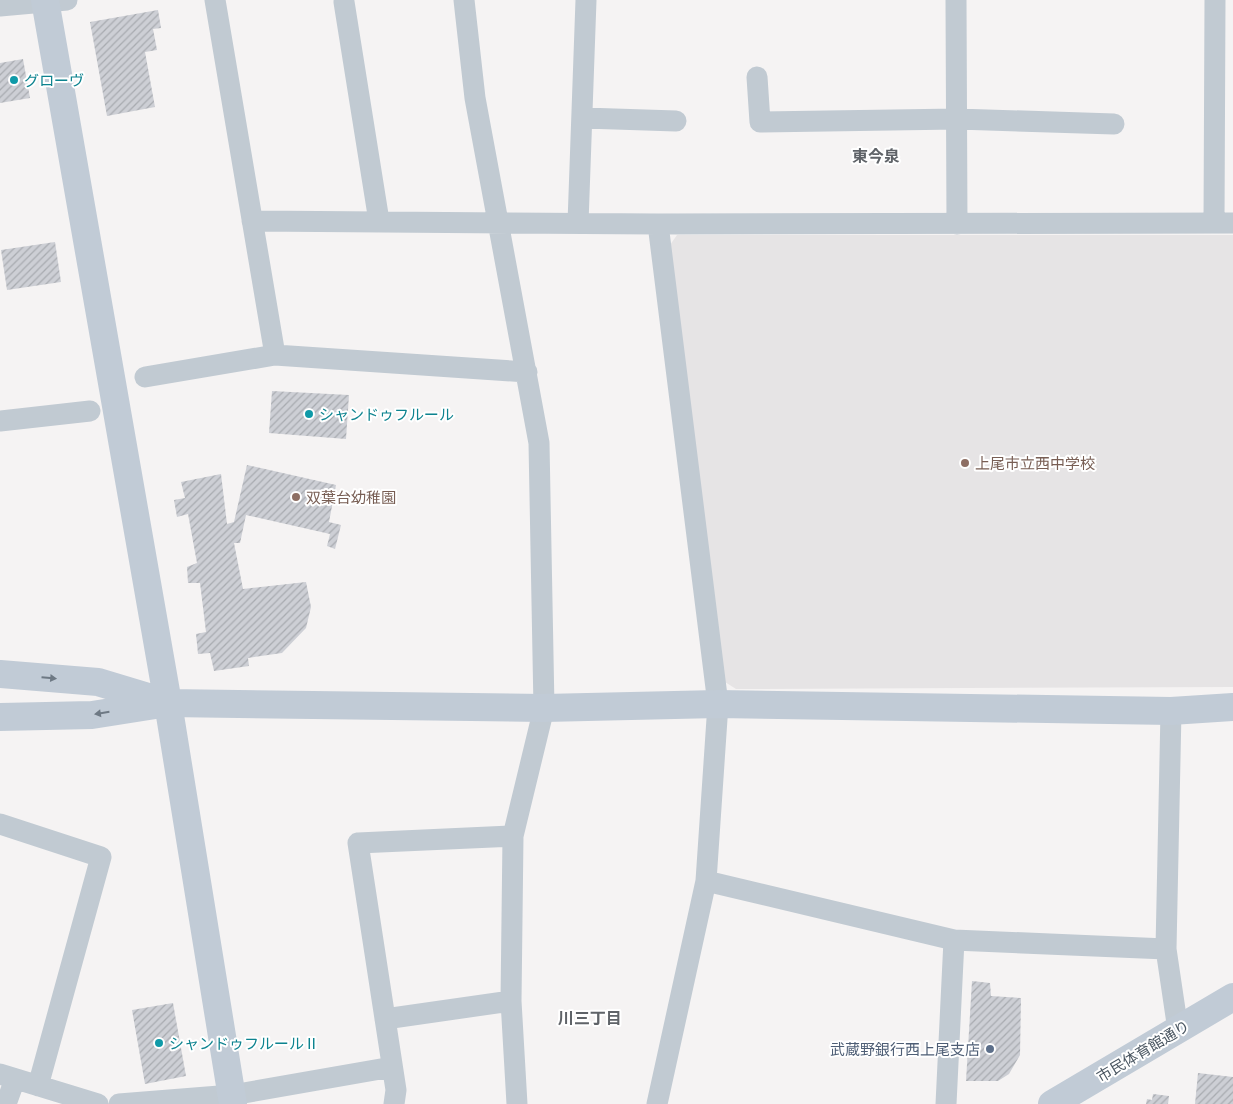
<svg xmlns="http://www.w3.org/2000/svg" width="1233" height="1104" viewBox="0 0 1233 1104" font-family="'PT Sans','Noto Sans JP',sans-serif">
<defs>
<pattern id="building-hatch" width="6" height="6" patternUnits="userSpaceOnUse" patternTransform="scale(1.25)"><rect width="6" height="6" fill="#cdcfd5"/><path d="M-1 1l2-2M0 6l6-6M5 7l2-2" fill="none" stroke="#a8abb0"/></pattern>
</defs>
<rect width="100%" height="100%" fill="#f5f3f3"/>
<path fill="#e6e4e5" d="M677,235H1233V687L736,689L725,682L670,245Z"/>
<path fill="url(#building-hatch)" d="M158,10L161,28L153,29L157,50L145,52L155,107L107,116L90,22Z
M23,59L30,98L0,103V63Z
M55,242L61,282L7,290L1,250Z
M272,391L349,395L346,439L269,433Z
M247,465L336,485L329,522L341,525L335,549L327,546L330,534L246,515L240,543H234L243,589L306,582L311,607L306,628L282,653L248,658L249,666L214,671L210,653L198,654L196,634L206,632L200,583H188L187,567L197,563L188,514L177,517L174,500L185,498L181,482L221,474L227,524L234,522Z
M972,981L990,983L991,996L1021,998L1020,1055L1009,1074L998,1081H966Z
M173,1003L186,1076L145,1084L132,1010Z
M1198,1073L1233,1077V1104H1195Z
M1153,1094L1169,1096L1168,1104H1146L1147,1099L1152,1100Z"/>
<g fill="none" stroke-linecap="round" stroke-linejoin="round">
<path stroke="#c1cad2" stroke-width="21" d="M215,0L275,355
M464,0L475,98L539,443L544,708L513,836L511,1001L517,1104
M956,0L957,224
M344,2L379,221
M0,6L67,0
M757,77L760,122L957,119L1114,124
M584,118L676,121
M252,221L658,224L1233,223
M578,223L586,0
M1214,223L1215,0
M145,377L275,355L527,372
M0,421L90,411
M1171,711L1166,949L1178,1030
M0,824L101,857L38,1086
M706,881L954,940L1166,949
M385,1019L511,1001
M0,1074L98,1104
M6,1104L15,1079
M119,1104L232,1095L392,1067
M394,1104L396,1090L358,843L513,836
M657,1104L706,881L718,704L658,224
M946,1104L954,940"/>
<path stroke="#c1cbd6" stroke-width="28" d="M45,0L168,703L233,1104
M0,674L98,682L161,701
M0,717L92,715L168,703L544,708L718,704L1171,711L1233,707
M1052,1104L1233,997"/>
</g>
<defs><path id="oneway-solid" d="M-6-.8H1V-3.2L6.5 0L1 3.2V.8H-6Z" transform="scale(1.25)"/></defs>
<g fill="#6e7984">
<use href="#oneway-solid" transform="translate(49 678) rotate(5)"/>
<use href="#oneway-solid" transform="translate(102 713) rotate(171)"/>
</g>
<g fill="#0f9aa8" stroke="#fff" stroke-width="2">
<circle cx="14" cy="80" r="5"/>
<circle cx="309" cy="414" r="5"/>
<circle cx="159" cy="1043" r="5"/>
</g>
<g fill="#8d6e63" stroke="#fff" stroke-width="2">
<circle cx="965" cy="463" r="5"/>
<circle cx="296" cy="497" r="5"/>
</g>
<circle fill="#5c6f8a" stroke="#fff" stroke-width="2" cx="990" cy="1049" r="5"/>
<g text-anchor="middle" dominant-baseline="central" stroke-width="4" stroke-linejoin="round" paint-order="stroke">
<g font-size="15" fill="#0d838f" stroke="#fff" text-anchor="start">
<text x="24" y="80">グローヴ</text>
<text x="319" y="414">シャンドゥフルール</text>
<text x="169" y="1043">シャンドゥフルールⅡ</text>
</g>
<g font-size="15" fill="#785e54" stroke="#fff" text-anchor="start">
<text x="975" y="463">上尾市立西中学校</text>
<text x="306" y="497">双葉台幼稚園</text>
</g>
<g font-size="15" fill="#4e5e75" stroke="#fff" text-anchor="end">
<text x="980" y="1049">武蔵野銀行西上尾支店</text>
</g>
<g font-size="15" fill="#4a5661" stroke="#fff">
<text transform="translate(1143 1051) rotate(-31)">市民体育館通り</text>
</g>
<g font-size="16" font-weight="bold" fill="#5f6368" stroke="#fff">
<text x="876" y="156">東今泉</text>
<text x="590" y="1018">川三丁目</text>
</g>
</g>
</svg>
